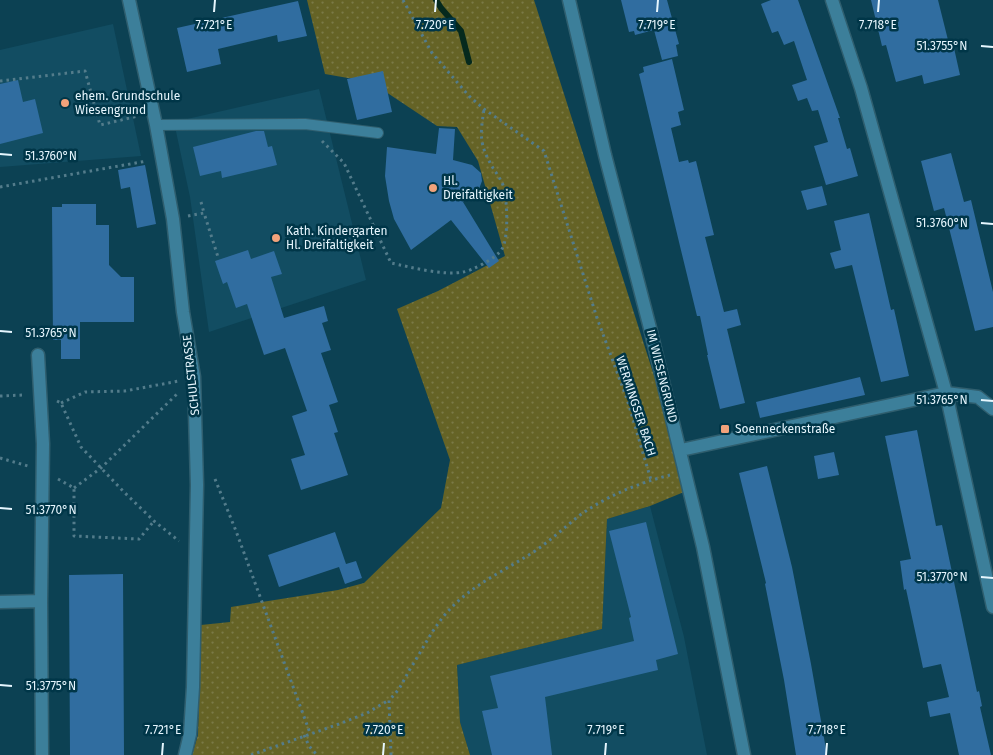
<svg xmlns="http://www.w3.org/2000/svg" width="993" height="755" viewBox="0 0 993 755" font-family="'Fira Sans',sans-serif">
<defs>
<pattern id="park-dots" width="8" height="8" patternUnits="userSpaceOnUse" patternTransform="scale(1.25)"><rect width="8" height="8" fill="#656326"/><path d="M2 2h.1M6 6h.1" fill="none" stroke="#7b7a47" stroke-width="1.8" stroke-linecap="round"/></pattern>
</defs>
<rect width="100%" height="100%" fill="#0c4153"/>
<path fill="#124d62" d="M113,24L141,156L0,167V50Z
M319,89L366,280L209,332L190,197L174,122Z
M650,506L684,637L707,755H470L460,722L457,665L602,629L607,519Z"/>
<path fill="url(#park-dots)" d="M307,0H534L665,410L684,492L650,506L607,519L602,629L457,665L460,722L470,755H192L198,735L201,625L230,622L231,607L338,590L364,583L441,508L450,460L397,309L438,291L505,256L478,161L457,127L437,126L371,82L325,74Z"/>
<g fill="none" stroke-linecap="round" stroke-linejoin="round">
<path stroke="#05291d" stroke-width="6" d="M436,0L441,8L461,31L469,62"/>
</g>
<path fill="#306da0" d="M621,0H667L679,44L676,45L678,56L662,60L654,30L635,35L634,31L629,32Z
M771,0H798L840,118H838L847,149L850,148L858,176L826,185L814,146L828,142L818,110L812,111L807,98L798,101L792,85L807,80L794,41L784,45L778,31L772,33L761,4Z
M871,0H938L948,40L952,39L960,75L924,84L922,75L896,82L886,45L882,46Z
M298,1L307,36L278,42L277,35L218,49L221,64L187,72L177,28Z
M672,59L684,110L678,112L681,125L671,128L679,162L688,160L689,163L696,161L714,235L705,237L724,312L737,309L741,325L727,329L745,403L720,409L707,355H708L700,316H697L679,242L639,74L644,72L643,67Z
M383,71L392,112L357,120L347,79Z
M18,80L23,102L35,99L43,133L0,144V84Z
M439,128L455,129L453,160L472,165L481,173L482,181L479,189L463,202L499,261L489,268L451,220L411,250L394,219L389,201L385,176L387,147L436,154Z
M256,131H264L268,147L272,146L277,165L222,178L221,171L200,176L193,147Z
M951,153L964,202L971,200L993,292V327L975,331L944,208L934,211L921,161Z
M145,165L156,224L137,228L130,187L121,189L118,170Z
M822,186L827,205L807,210L801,191Z
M62,204H96V225H109V265L121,277H134V322H80V359H61V340H53L52,207H62Z
M869,213L891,310L894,309L909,376L881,382L852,265L835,269L830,253L841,250L834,221Z
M248,250L251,259L274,251L282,274L271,277L284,318L324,306L328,321L322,323L331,350L321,353L338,402L329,405L338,432L334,433L348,475L301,490L291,459L305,455L292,416L307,411L285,348L264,355L247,304L236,308L227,282L223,284L215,261Z
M860,377L865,395L760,418L756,402Z
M917,430L936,526L942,525L944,534L977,692L979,691L982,706L980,707L991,755H959L950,713L930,717L927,702L949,697L941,664L923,668L906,589L904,590L900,561L911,559L885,436Z
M834,452L839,475L818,479L814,456Z
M767,466L792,567L811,664L827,755H796L784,680L765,584L766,583L739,473Z
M646,522L678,654L656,660L658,670L545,697L552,755H492L482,711L498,708L490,676L634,641L629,618L631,617L609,531Z
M335,532L346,564L356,561L362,578L345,584L339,567L279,587L268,555Z
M123,574L124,755H70L69,575Z"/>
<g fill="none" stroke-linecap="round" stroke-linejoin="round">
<g stroke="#2f5e6e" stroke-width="12">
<path id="service" d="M156,125L305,124L378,133"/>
</g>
<g stroke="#2f5e6e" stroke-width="15">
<path id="minor" d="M129,0L156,125L173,219L183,312L194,377L197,485L193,687L190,734L185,755
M569,0L605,155L650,328L703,547L744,755
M832,0L861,88L946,393L993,607
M38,355L43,444L41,601L42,755
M681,450L946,393L978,397L993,409
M0,602L41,601"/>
</g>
<path stroke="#537c8b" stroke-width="3" stroke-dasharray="2.5 4" stroke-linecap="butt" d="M403,0L432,53L469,96L484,109L544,151L597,318L627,399L651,480
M0,81L85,71L100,125L138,116
M322,141L344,163L391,263C410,267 444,276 463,272C472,271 498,257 502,249C509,237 507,201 504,188C502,181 497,174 493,168C479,144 480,136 484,109
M0,187L147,161
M201,202L204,213
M188,216L204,213L218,257
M0,396L24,395
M57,401L61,403L81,447L123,491L154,521L179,541
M61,403L85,392L125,391L179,381
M0,458L28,466
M58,479L74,488V536L139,539L154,521
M215,479L236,531L310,733
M74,488L101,468L178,393
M304,735L309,746L317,755
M251,755L339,724L367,713L389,700
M391,755L389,700C402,688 403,680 412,666C422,650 431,632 443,617C468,586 503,572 535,551C551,540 565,527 580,515C609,495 636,484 670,475"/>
<use href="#service" stroke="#3c7f9a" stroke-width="10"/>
<use href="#minor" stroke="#3c7f9a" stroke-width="12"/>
</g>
<path fill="none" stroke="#e6f6fe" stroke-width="2" d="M214,12L215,0M435,12L436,0M657,12L658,0M878,12L879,0M981,46L993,47M0,154L12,155M981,223L993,224M0,331L12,332M981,400L993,401M0,508L12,509M981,577L993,578M0,685L12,686M162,755L163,743M383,755L384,743M605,755L606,743M826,755L827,743"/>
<g fill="#f1a27b" stroke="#003648" stroke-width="2">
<circle cx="65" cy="103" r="5"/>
<circle cx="433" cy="188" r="5"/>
<circle cx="276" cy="238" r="5"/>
<rect x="720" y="424" width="10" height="10" rx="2.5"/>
</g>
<g text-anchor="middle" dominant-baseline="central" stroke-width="5" stroke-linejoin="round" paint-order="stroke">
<g font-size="12" fill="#e6f6fe" stroke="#003648" text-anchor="start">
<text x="75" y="96">ehem. Grundschule<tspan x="75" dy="14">Wiesengrund</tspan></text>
<text x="443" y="181">Hl.<tspan x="443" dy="14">Dreifaltigkeit</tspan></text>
<text x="286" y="231">Kath. Kindergarten<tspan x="286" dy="14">Hl. Dreifaltigkeit</tspan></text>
<text x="735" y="429">Soenneckenstraße</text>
</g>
<g font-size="12" fill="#e6f6fe" stroke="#003648">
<text transform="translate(191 375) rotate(-96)">SCHULSTRASSE</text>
<text transform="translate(662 376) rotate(76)">IM WIESENGRUND</text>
<text transform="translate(636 406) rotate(72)">WERMINGSER BACH</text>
</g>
</g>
<g font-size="12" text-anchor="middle" fill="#e6f6fe" stroke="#003648" stroke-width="5" stroke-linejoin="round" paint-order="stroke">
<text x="214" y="29">7.721°E</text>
<text x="435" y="29">7.720°E</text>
<text x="657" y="29">7.719°E</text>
<text x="878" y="29">7.718°E</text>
<text x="942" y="50">51.3755°N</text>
<text x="51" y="160">51.3760°N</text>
<text x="942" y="227">51.3760°N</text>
<text x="51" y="337">51.3765°N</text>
<text x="942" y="404">51.3765°N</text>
<text x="51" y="514">51.3770°N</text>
<text x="942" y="581">51.3770°N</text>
<text x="51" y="690">51.3775°N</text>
<text x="163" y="734">7.721°E</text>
<text x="384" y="734">7.720°E</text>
<text x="606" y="734">7.719°E</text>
<text x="827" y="734">7.718°E</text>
</g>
</svg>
